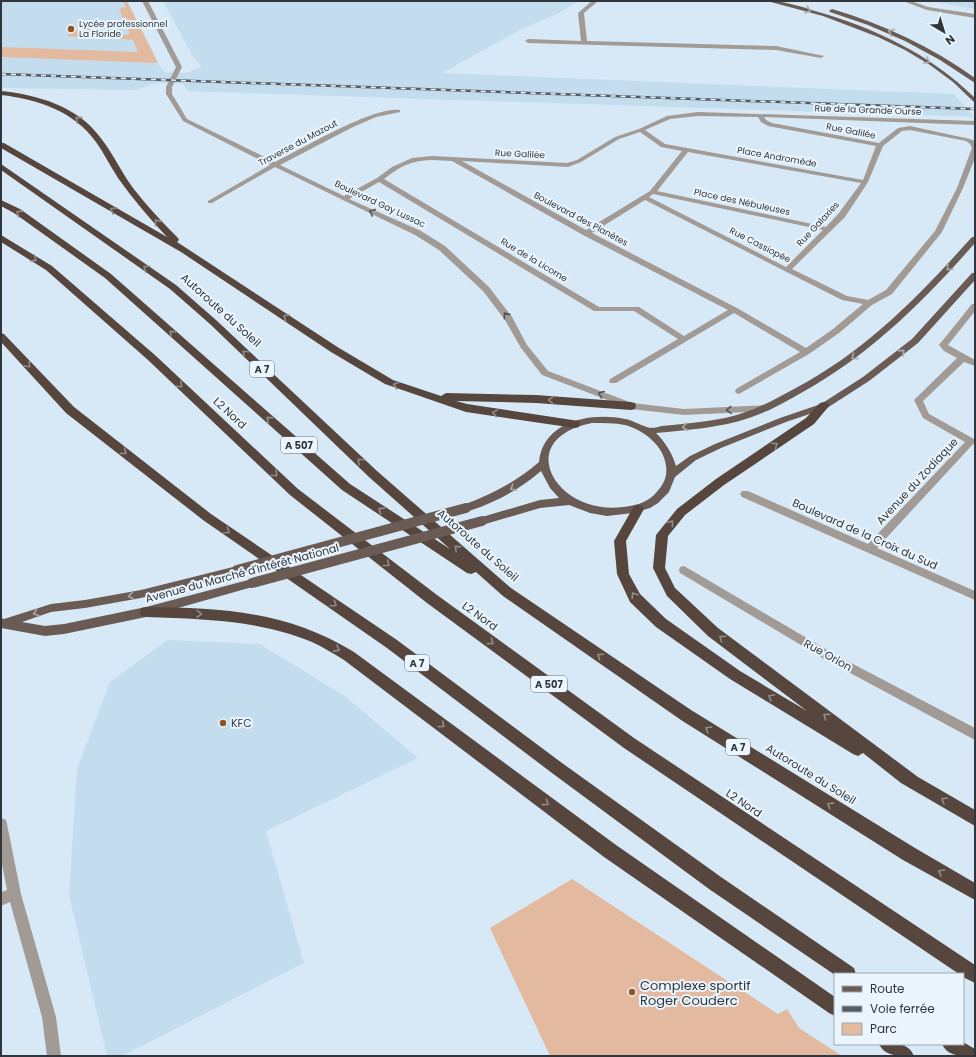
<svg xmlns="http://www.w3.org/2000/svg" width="976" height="1057" viewBox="0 0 976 1057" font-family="Poppins,sans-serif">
<rect width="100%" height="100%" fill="#d7e9f6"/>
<path fill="#c4ddee" d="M1,1H127L158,63L164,72L185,73L202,67L192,55L163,1H579L557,14L518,31L442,73L954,94L974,117L188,91L183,84L156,83L136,90L1,88Z
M933,1H975V9L946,4Z
M167,640L260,644L346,697L418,758L266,831L304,963L122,1056H107L69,895L77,769L110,682Z"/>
<path fill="#e3baa0" d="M123,1H127L158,63L1,57V47L138,52L133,40L121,39L119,36L130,34L119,9L126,7Z
M93,20H97L98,24L89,26L94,37L103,36L105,39L66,36L86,26Z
M572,879L778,1014L787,1009L799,1028L842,1056H550L490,928Z"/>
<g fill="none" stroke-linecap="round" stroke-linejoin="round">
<path fill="#a29a95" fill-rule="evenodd" d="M142,1H148L182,67L172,87V94L187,119L275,162C302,149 373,106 400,110V112L376,117L351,128L280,165L344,196L377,178L392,167L412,158L432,156L567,163L577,160L615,137L639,129L667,116L698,112L975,121V125L764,117L766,120L772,123L879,143L898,128L910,126L970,139L975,141V158L963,188L942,232L892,294L872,305L839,333L809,354L739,394L736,393L735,391L736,389L800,352L734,313L616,383H610L609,381L610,379L678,339L634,311H594L379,182L349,199L421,231L445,246L489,287L512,317L527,345L548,371L632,403L684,409L768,405L772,408L768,411L684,415L631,409L542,375L521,348L505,320L483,291L439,250L415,235L275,167L212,203H208V201L270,165L183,121L166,94V87L176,67ZM698,116L758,117L761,122L768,126L876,146L863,180L665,144L645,130L670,119ZM910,130L966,141L970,144L972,148L957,188L935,231L886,290L868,300L847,296L792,269L845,217L868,182L883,146L902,131ZM640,132L661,147L682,151L650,191L586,230L462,161L568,167L581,162L619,139ZM688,152L861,183L839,213L826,227L657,191ZM432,160L452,161L583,235L728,310L684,336L639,307H599L384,179C401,166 410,161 432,160ZM653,194L823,230L786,267L649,197ZM645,200L842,300L863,304L833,329L806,348L737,308L592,233Z
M592,1H598L584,13L587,41L776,46L824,56L821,58L776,50L528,43L525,41L528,39L581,41L578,13Z
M903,1H911L928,7L975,14V18L927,10Z
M972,304H975V311L948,345L975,360V366L964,362L923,401L929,414L974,439L975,442L877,548L975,591V600L742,497L740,494L742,491H748L868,544L965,442L923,418L914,400L957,358L944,351L939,345Z
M684,566L834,654L975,728V740L826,660L680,573L679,570L680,567Z
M1,818L6,820L7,824L21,894L56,1017L61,1056H47L42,1017L10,902L1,906V892L7,890L1,859Z"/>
<path fill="#6a5c54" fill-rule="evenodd" d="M767,1C784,1 800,6 815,11C875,28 930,54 975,98V103L953,82L930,65L905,50L878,37L823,16Z
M832,9C883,24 932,47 975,78V83L940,60L905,41L868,25L830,12L829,11Z
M972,237H975V243C923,302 870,355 801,393C784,403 767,412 749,418C719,428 687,430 656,433C666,443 672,453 676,466L690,456L715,444L780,418L821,404L863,377L912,339L972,273H975V280L918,343L869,381L827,408L786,422L721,448L696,460L675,477L669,492L658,503L650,508L633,513L607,516L590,513L569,505L540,508L482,525L478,524L477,521L478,518L482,517L540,500L559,498L550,488L541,471C519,490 494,503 466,512L463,511L461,508L463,505C491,495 516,482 539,462C543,421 591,412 625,419C633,420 639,425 647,427C651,429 658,427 662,426C683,424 704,422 725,418C750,413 772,401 794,389C866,351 918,297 972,237ZM592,423C603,423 615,423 625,425C644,430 664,446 666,466C668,478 662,487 654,495C646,503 634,506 623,507C556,516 511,439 592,423Z
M237,566L241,567L242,570L241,573L141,598L85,608L51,612L22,622L45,626L64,624L146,607L252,579L256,580L257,583L256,586L146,617L64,634L45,636L1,628V618L4,619L51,604L85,600L141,590Z"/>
<path fill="#56463d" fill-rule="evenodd" d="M1,91C38,95 77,106 100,137C113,153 121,172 133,188C147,206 162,222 178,238L179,240L177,242L339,348L393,380L441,396L446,393L536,395L631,402L635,403L636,406L635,409L631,410L536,403L456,401L467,404L579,421L580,424L579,427L575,428L466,412L385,384L331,352L181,252L1,148V143H4L167,237C149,218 133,199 118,178C110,166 104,153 96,142C74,111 37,99 1,95Z
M1,164L176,285L216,320L377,471L511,588L691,710L915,848L975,883V900L903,860L681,720L503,596L476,572L471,574L467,573L342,490L105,278L14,213L1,206V200L20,209L111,274L350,484L450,549L369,477L210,324L170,289L1,170Z
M1,235L52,266L156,356L298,489L437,595L634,738L975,965V983L963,977V974H959L624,748L427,603L290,495L148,360L46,270L1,242Z
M1,333L4,334L74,407L211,514L397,640L562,763L721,877L854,968L856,974L835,975L709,889L552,773L387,648L203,520L66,413L1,342Z
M824,402L828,403L829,406L814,424L724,485L685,515L668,536L665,568L675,588L718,628L918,777L975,810V826L901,783L863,753L858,756L853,754L730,679L656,627L630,602L617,574L614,541L634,506L638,505L642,506L644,509L626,541L629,574L640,594L666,619L740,671L807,711L708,636L667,596L653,568L656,535L677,509L716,479L806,418L820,403Z
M146,607C223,608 286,611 354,652L616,845L835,997V1016L829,1013L604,857L344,660C334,654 323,647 312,642C260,620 202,619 146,617L141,616L140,612L141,608Z
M963,1042L975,1049V1056C961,1056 948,1057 942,1044H963Z
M879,1044C893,1044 908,1041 914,1056C900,1056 885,1057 879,1044Z"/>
<g stroke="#535b63" stroke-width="2.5">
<path id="rail" d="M1,74L975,109"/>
</g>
<use href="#rail" stroke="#eaf5fd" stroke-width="1.5" stroke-dasharray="5" stroke-linecap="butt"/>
<path stroke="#6a5c54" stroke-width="10" d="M237,570L466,508
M252,583L482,521"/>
</g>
<defs><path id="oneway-chevron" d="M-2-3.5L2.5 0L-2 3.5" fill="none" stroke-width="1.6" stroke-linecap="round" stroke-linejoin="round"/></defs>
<g stroke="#aaa8a8">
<use href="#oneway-chevron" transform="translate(808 10) rotate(16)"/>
<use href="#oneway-chevron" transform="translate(891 32) rotate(-157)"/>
<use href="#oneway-chevron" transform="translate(927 61) rotate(31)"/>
<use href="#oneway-chevron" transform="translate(949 268) rotate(134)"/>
<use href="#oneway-chevron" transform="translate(902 352) rotate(-40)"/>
<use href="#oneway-chevron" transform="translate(854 357) rotate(144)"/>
<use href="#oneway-chevron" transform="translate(685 427) rotate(173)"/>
<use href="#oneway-chevron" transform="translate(513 488) rotate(148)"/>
<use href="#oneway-chevron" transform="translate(131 596) rotate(169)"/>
<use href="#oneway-chevron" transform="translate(36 613) rotate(162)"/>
</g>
<g stroke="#918c8a">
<use href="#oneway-chevron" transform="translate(78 119) rotate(-139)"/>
<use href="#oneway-chevron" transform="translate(113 210) rotate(-151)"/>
<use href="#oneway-chevron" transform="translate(19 213) rotate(-147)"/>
<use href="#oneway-chevron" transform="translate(157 222) rotate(-132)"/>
<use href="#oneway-chevron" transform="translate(34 259) rotate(33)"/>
<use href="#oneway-chevron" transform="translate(146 268) rotate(-145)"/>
<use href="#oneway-chevron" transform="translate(286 317) rotate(-146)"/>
<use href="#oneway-chevron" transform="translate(172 333) rotate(-138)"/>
<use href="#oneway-chevron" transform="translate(245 353) rotate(-137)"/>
<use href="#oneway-chevron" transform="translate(28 365) rotate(47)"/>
<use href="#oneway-chevron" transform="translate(180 385) rotate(43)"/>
<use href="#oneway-chevron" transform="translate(396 385) rotate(-162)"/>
<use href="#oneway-chevron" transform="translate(551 400) rotate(-176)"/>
<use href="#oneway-chevron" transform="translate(495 413) rotate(-171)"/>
<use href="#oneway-chevron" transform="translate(269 419) rotate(-138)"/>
<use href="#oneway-chevron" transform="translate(775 445) rotate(-34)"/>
<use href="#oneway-chevron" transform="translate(124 452) rotate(38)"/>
<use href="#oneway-chevron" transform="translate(360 461) rotate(-137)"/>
<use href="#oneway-chevron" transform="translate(275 474) rotate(43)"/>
<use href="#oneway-chevron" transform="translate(381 510) rotate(-147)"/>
<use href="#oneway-chevron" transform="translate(671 523) rotate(-51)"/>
<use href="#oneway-chevron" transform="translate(227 531) rotate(35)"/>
<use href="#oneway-chevron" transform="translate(457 548) rotate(-138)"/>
<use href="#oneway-chevron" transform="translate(387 564) rotate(38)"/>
<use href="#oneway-chevron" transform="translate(634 595) rotate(-122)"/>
<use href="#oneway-chevron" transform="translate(334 604) rotate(35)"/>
<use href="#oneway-chevron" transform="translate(199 614) rotate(4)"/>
<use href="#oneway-chevron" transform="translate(722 638) rotate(-144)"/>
<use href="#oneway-chevron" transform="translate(491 642) rotate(36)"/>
<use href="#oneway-chevron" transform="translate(337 649) rotate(28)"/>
<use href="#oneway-chevron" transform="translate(600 656) rotate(-146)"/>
<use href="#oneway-chevron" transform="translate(771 697) rotate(-149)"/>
<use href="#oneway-chevron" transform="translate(826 716) rotate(-143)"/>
<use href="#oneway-chevron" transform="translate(442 725) rotate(37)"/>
<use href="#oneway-chevron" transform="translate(708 729) rotate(-148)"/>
<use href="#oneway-chevron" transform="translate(944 800) rotate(-150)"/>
<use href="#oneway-chevron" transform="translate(546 803) rotate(37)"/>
<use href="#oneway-chevron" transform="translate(830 805) rotate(-148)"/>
<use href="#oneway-chevron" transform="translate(941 872) rotate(-150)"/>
</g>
<g stroke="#525457">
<use href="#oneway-chevron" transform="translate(372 212) rotate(-156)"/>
<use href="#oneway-chevron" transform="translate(506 315) rotate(-126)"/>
<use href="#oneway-chevron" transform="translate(601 394) rotate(-159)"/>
<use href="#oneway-chevron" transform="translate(729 410) rotate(177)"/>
</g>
<g fill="#945121" stroke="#eaf5fd" stroke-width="1.5">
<circle cx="71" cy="29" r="4"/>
<circle cx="223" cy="723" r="4"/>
<circle cx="632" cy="992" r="4"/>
</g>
<g text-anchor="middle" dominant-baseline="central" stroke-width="4" stroke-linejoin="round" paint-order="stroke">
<g font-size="9" fill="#30363c" stroke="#eaf5fd" text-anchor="start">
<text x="79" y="24">Lycée professionnel<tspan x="79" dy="10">La Floride</tspan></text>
</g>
<g font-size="9" fill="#30363c" stroke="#eaf5fd">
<text transform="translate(868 110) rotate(2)">Rue de la Grande Ourse</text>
<text transform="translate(851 131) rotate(11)">Rue Galilée</text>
<text transform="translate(298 143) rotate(-28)">Traverse du Mazout</text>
<text transform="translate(520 154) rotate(3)">Rue Galilée</text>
<text transform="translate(777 157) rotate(10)">Place Andromède</text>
<text transform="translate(742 202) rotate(12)">Place des Nébuleuses</text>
<text transform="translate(380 204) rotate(25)">Boulevard Gay Lussac</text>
<text transform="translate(581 219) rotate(28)">Boulevard des Planètes</text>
<text transform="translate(818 224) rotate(-47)">Rue Galaxies</text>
<text transform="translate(760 245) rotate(27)">Rue Cassiopée</text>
<text transform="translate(534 260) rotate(31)">Rue de la Licorne</text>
</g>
<g fill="#eaf5fd" stroke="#686f76" stroke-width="1">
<rect x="250" y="361" width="24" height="16" rx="3"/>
<rect x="281" y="437" width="36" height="16" rx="3"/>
<rect x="405" y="655" width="24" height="16" rx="3"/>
<rect x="531" y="676" width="36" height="16" rx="3"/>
<rect x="726" y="739" width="24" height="16" rx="3"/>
</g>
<g font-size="10" font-weight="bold" fill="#30363c">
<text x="262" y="369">A 7</text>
<text x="299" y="445">A 507</text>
<text x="417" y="663">A 7</text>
<text x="549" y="684">A 507</text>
<text x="738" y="747">A 7</text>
</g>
<g font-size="11" fill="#30363c" stroke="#eaf5fd">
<text transform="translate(221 310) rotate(42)">Autoroute du Soleil</text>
<text transform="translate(230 413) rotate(43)">L2 Nord</text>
<text transform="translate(917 481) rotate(-47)">Avenue du Zodiaque</text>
<text transform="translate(865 534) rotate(24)">Boulevard de la Croix du Sud</text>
<text transform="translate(478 545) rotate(41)">Autoroute du Soleil</text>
<text transform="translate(242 573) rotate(-15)">Avenue du Marché d'Intérêt National</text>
<text transform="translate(480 616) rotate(36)">L2 Nord</text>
<text transform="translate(828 655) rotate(29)">Rue Orion</text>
<text transform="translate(811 774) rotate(32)">Autoroute du Soleil</text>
<text transform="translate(744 803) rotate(34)">L2 Nord</text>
</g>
<g font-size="11" fill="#30363c" stroke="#eaf5fd" text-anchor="start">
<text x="231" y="723">KFC</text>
</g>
<g font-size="13" fill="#30363c" stroke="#eaf5fd" text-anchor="start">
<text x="640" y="985">Complexe sportif<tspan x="640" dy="15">Roger Couderc</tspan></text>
</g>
</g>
<rect width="976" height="1057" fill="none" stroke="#30363c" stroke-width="4"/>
<rect x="834" y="973" width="130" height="72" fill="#eaf5fd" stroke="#a0a9b0"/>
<rect x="842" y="986" width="20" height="6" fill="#6a5c54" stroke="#a0a9b0"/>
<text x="870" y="993" font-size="12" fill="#30363c">Route</text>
<rect x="842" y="1006" width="20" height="6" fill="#535b63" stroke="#a0a9b0"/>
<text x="870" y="1013" font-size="12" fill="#30363c">Voie ferrée</text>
<rect x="842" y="1023" width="20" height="12" fill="#e3baa0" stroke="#a0a9b0"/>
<text x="870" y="1033" font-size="12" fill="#30363c">Parc</text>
<g transform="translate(944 32) rotate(142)" stroke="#eaf5fd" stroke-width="3" paint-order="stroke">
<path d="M0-3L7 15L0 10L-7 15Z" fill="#30363c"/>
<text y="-6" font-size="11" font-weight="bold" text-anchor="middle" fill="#30363c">N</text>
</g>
</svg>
